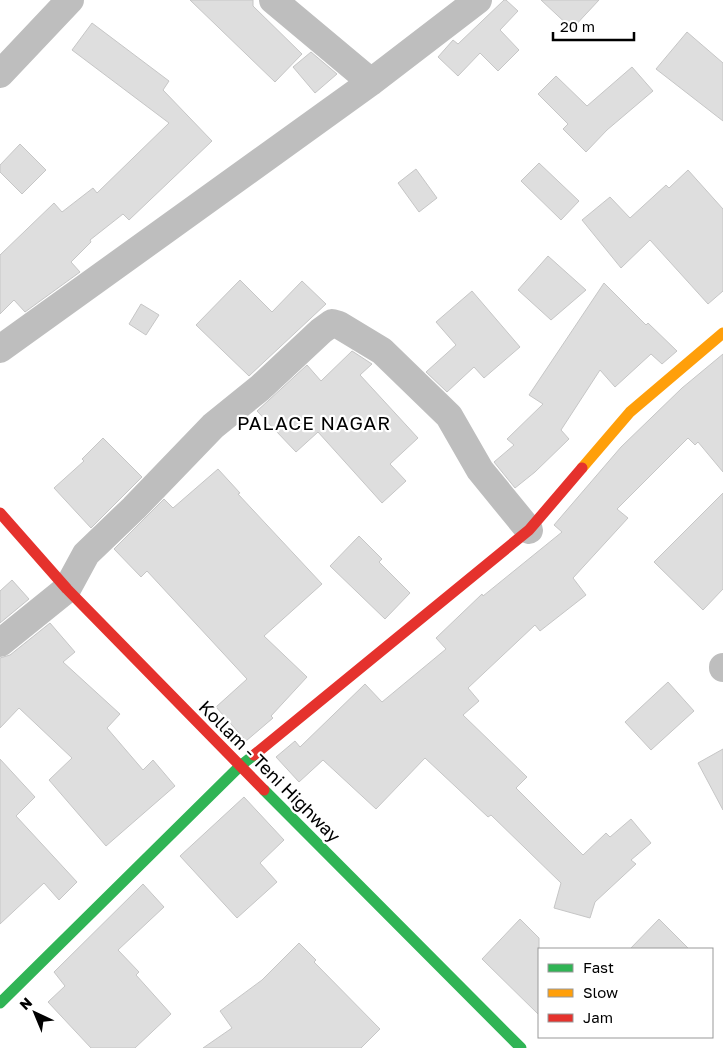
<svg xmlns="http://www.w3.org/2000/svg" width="723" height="1048" viewBox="0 0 723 1048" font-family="'Golos Text',sans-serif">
<rect width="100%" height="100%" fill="#fff"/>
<path fill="#dedede" stroke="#c6c6c6" d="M190,0H253V6L302,54L275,82Z
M504,0H506L518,11L500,30L519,50L498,71L480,53L458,76L438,57L453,40L458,44Z
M541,0H599L572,29Z
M92,23L169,81L163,90L212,141L129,220L123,214L90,240L91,242L71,262L80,272L25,312L14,300L0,314V255L54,203L62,212L93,188L97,193L169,123L72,50Z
M687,32L723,63V121L656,69Z
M311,52L337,74L315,93L293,67Z
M632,67L653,91L607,130L586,152L563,129L568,124L538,94L556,76L587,106Z
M20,144L46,170L22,194L0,172V165Z
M539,163L579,201L561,220L521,181Z
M416,169L437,198L419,212L398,183Z
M688,170L723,209V291L708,304L650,240L621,268L582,220L610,197L630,218L666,185L669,188Z
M548,256L586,290L551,320L518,290Z
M240,280L272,312L302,281L326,304L249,376L196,325Z
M604,283L646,325L648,323L677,351L662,364L651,354L615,387L600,370L561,430L569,439L535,472L515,488L494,462L514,445L507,439L543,404L529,395Z
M472,291L520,347L484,378L474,367L447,392L426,372L456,345L436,322Z
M141,304L159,315L146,335L129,324Z
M352,351L372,364L360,375L418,438L390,464L406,481L382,503L318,432L296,452L257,411L307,365L321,381Z
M723,354V472L698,442L695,445L688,438L617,509L628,518L573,578L586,595L540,631L535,625L468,688L479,701L463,715L527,777L516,788L583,855L606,833L610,837L631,819L651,843L631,860L636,864L595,902L590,918L554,908L561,883L491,815L488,817L425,758L376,809L323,760L299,782L276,757L295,741L300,747L365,684L382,702L446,649L436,638L482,594L483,596L562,532L554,525L621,447L682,388Z
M103,438L142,477L91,528L54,488L84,461L82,459Z
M218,469L240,493L238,494L322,584L264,636L307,677L271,716L273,718L246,741L216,707L247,679L147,571L141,577L114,549L164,499L173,508Z
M723,493V589L703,610L654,562Z
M359,536L382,559L379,562L410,593L385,619L330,566Z
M12,580L29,599L0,623V591Z
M50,623L75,652L63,662L120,714L107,728L143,770L153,760L175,786L106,846L49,780L72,758L19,708L0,728V658L10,655Z
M668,682L694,711L651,750L625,722Z
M723,749V810L698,763Z
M0,759L35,797L16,816L77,882L59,900L44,883L0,924Z
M244,797L284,840L260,863L277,882L237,918L180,856Z
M143,884L164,907L118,950L139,972L136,975L171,1014L135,1048H91L48,1002L65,986L54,972Z
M520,919L539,938V1015L482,959Z
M659,919L689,949H630Z
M299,943L316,960L314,962L380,1029L361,1048H203L232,1028L220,1011L262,980Z"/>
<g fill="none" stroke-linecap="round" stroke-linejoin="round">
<path stroke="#bebebe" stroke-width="28" d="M273,0L371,82
M0,74L70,0
M0,349L371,82L478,0
M0,643L67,589L86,554L134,508L213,426L260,388L321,331L332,323L339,325L382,351L449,416L480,470L529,530
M723,667V668"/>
<path stroke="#30b455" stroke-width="11" d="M264,790L521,1048
M0,1003L240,766L254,755"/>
<path stroke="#ff9f0a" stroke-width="11" d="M582,468L630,412L723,333"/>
<path stroke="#e5322d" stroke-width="11" d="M0,513L67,589L264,790
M254,755L529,530L582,468"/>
</g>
<g text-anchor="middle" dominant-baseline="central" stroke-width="4.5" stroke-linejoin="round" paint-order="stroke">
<g font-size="18" fill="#000" stroke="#fff">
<text transform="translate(270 771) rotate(45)">Kollam - Teni Highway</text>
</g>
<g font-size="19" letter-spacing="1" fill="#000" stroke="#fff">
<text x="314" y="422">PALACE NAGAR</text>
</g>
</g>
<rect x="538" y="948" width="175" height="90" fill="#ffffff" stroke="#999999"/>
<rect x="548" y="964" width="25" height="8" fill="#30b455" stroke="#999999"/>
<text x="583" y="973" font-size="15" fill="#000000">Fast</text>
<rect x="548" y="989" width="25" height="8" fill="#ff9f0a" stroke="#999999"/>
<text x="583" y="998" font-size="15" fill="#000000">Slow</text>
<rect x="548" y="1014" width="25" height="8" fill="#e5322d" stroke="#999999"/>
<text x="583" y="1023" font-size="15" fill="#000000">Jam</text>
<g transform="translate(35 1013) rotate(316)" stroke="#ffffff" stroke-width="4" paint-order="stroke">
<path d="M0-4L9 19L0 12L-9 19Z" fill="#000000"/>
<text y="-8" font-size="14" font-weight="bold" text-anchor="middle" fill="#000000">N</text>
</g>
<path d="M553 32v8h81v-8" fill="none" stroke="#000000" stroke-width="2.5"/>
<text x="560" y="32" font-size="15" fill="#000000" stroke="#ffffff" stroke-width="4" paint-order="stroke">20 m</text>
</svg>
